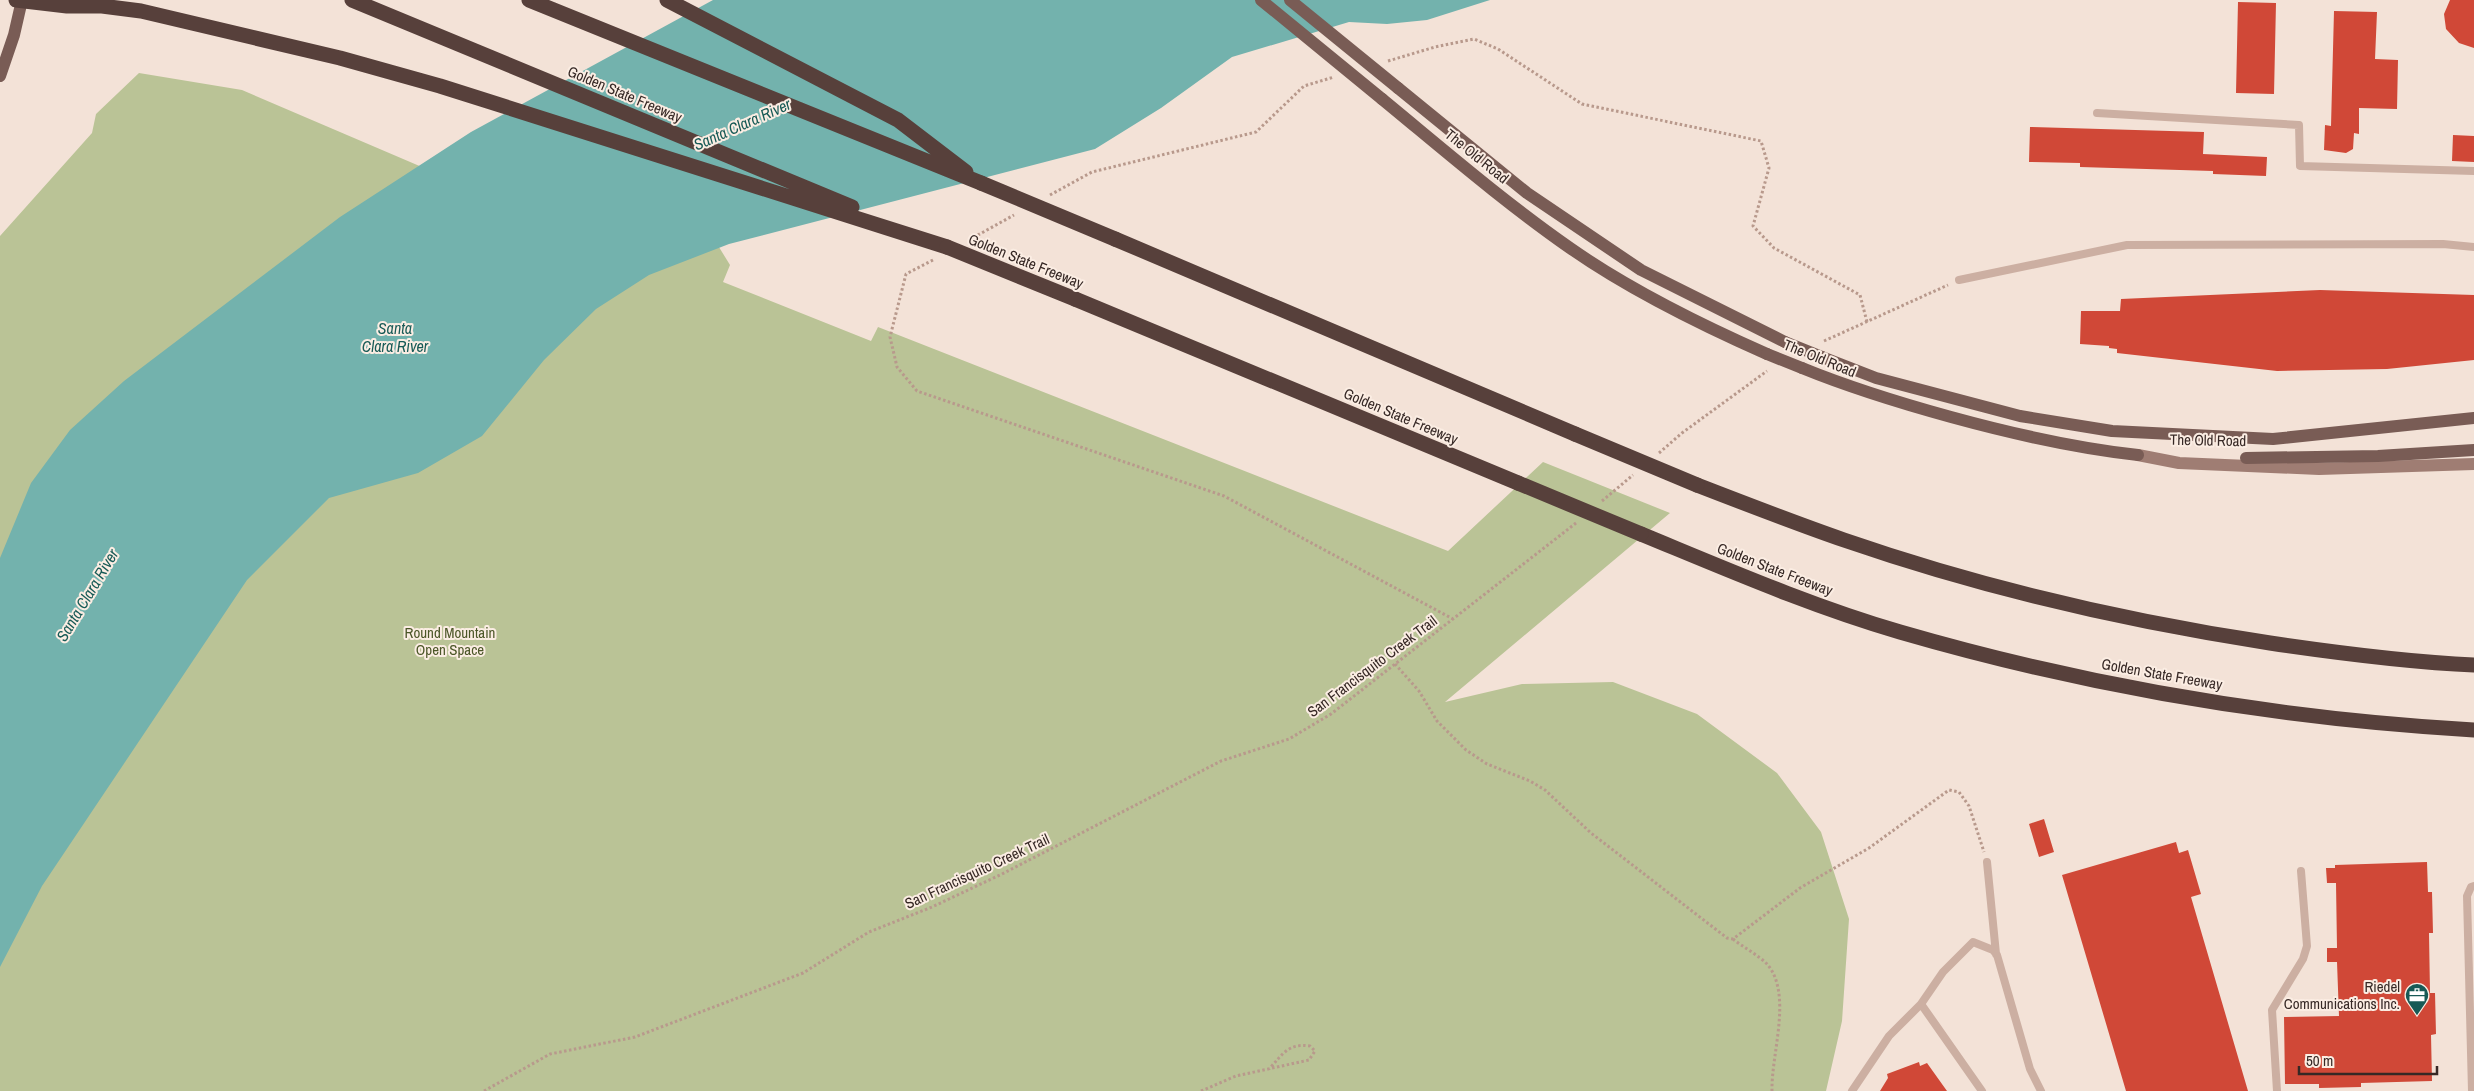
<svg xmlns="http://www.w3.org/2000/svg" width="2474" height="1091" viewBox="0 0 2474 1091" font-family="'Archivo Narrow',sans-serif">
<rect width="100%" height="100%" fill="#f3e2d7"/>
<path fill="#bac396" d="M139,73L242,90L478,191L706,226L730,265L723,282L871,341L878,327L1448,551L1543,462L1670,513L1445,702L1522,684L1613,682L1697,714L1777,773L1821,832L1849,919L1842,1021L1826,1091H0V236L92,133L96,114Z"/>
<path fill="#73b2ad" d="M713,0H1490L1427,20L1387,24L1349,22L1232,57L1161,108L1095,149L729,244L649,275L596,309L544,360L482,436L418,473L329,498L247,580L42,886L0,967V558L31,483L70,430L124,381L340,217L471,132Z"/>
<path fill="#d04837" d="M2450,0H2474V48L2459,43L2446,29L2444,14Z
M2238,2L2276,3L2274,94L2236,93Z
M2334,11L2377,12L2375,59L2398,60L2397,109L2359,108V134L2354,133L2353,149L2346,153L2324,150L2325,125L2331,126Z
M2030,127L2204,132L2203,154L2267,157L2266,176L2213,174V171L2080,167V163L2029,162Z
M2453,135L2474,136V162L2452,161Z
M2320,290L2474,295V360L2387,369L2277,371L2117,353V349L2109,348V346L2080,344L2081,311H2120L2121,299Z
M2044,819L2054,852L2039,857L2029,824Z
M2176,842L2179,853L2188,850L2201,894L2191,897L2248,1091H2126L2062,875Z
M2427,862L2428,892H2432L2433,933H2429L2430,993H2435L2436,1034L2431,1035L2432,1081L2361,1083V1087L2319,1088V1084H2285L2284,1017L2339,1016L2337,962H2327V948H2337L2336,883H2327L2326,868H2335V865Z
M1919,1062L1920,1066L1927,1063L1947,1091H1880L1888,1078L1887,1074Z"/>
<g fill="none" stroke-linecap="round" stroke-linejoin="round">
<path stroke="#b8998c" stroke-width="3" stroke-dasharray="2.5 2.5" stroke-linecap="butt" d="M1388,61L1435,47L1474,39L1498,49L1582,104L1761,141L1769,168L1753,226L1774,248L1860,295L1867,322
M1050,195L1092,172L1256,132L1304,86L1334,77
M969,240L1014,215
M933,260L906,274L890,337L897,367L917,391L1224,496L1453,619
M1824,341L1948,285
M1659,453L1682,433L1767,371
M1602,501L1633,475
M1395,664L1419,691L1437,721L1466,750L1487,764L1530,781L1545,790L1591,833L1727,938L1733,939L1800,888L1869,848L1949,790L1959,792L1969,806L1984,852
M1733,939C1743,947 1758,955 1767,964C1793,994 1771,1054 1772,1091
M484,1091L550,1054L635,1037L803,973L869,932L932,907L1002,874L1221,761L1289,739L1331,714L1576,523
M1201,1091L1236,1076L1309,1060L1315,1051L1310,1046C1288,1043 1283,1054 1269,1069"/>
<path stroke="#ccafa2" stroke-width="8" d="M2097,113L2299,125L2300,166L2474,171
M1959,280L2127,245L2443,244L2474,247
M1987,862L1996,954
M1852,1091L1889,1036L1921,1004
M1982,1091L1921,1004L1943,972L1973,942L1993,950L1997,955L2030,1069L2041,1091
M2277,1091L2272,1010L2303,959L2307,946L2301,871
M2472,1091L2467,896L2471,887L2474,886"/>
<path stroke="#9f7d73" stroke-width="12" d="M2138,455L2179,463L2319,469L2474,464"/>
<path stroke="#795c55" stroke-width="12" d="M0,76L14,35L22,0
M1398,88L1527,193L1641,270L1785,342
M1382,99C1444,150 1504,202 1570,248C1630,290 1699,324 1767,354
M1822,357L1876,378L2020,416L2112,431L2273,439L2474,418
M1802,368C1851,388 1900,403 1951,417C2013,434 2075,448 2138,455
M2246,458L2378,456L2474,450"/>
<path stroke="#57403b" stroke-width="15" d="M16,0L67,6H102L141,11L340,58L440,86L947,247
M352,0L852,207
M529,0L981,183
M667,0L898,120L966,172
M1115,239L1575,434
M1075,299L1518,483
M1697,485C1746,504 1795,523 1844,540C1983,588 2125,621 2270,643C2338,653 2405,662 2474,665
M1641,534C1726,569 1811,606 1900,632C2086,686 2281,719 2474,730"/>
<path stroke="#795c55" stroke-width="12" d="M1261,0L1382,99
M1290,0L1398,88
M1785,342L1822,357
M1767,354L1802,368"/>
<path stroke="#57403b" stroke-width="15" d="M981,183L1115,239
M947,247L1075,299
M1575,434L1697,485
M1518,483L1641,534"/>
</g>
<defs>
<g id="office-pin" transform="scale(1.25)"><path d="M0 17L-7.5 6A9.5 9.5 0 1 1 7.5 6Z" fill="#175a56" stroke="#fbede3"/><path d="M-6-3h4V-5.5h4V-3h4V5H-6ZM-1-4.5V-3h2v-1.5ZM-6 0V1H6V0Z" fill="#fff"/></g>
</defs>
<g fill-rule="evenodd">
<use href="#office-pin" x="2417" y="995"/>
</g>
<g text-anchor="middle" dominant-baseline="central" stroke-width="4" stroke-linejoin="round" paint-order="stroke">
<g font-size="15" fill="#362825" stroke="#fbede3">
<text transform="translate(625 94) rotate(23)">Golden State Freeway</text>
<text transform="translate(1477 156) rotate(39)">The Old Road</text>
<text transform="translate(1026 261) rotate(22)">Golden State Freeway</text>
<text transform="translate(1820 358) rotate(22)">The Old Road</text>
<text transform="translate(1401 416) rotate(23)">Golden State Freeway</text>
<text transform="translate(2208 440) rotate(1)">The Old Road</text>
<text transform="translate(1775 569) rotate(21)">Golden State Freeway</text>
<text transform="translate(1372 666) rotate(-37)">San Francisquito Creek Trail</text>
<text transform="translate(2162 674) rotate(10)">Golden State Freeway</text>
<text transform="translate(977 871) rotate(-25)">San Francisquito Creek Trail</text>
</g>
<g font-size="15" fill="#4b5627" stroke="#fbede3">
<text x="450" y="632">Round Mountain<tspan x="450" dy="17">Open Space</tspan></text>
</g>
<g font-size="15" fill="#362825" stroke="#fbede3" text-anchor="end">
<text x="2400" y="986">Riedel<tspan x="2400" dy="17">Communications Inc.</tspan></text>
</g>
<g font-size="16" font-style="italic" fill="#175a56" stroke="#fbede3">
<text transform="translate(742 124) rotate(-24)">Santa Clara River</text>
<text x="395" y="328">Santa<tspan x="395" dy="18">Clara River</tspan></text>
<text transform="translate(87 595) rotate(-59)">Santa Clara River</text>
</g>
</g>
<path d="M2299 1066v8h138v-8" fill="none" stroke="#362825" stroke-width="2.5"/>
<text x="2306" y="1066" font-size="15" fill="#362825" stroke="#fbede3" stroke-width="4" paint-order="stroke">50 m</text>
</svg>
